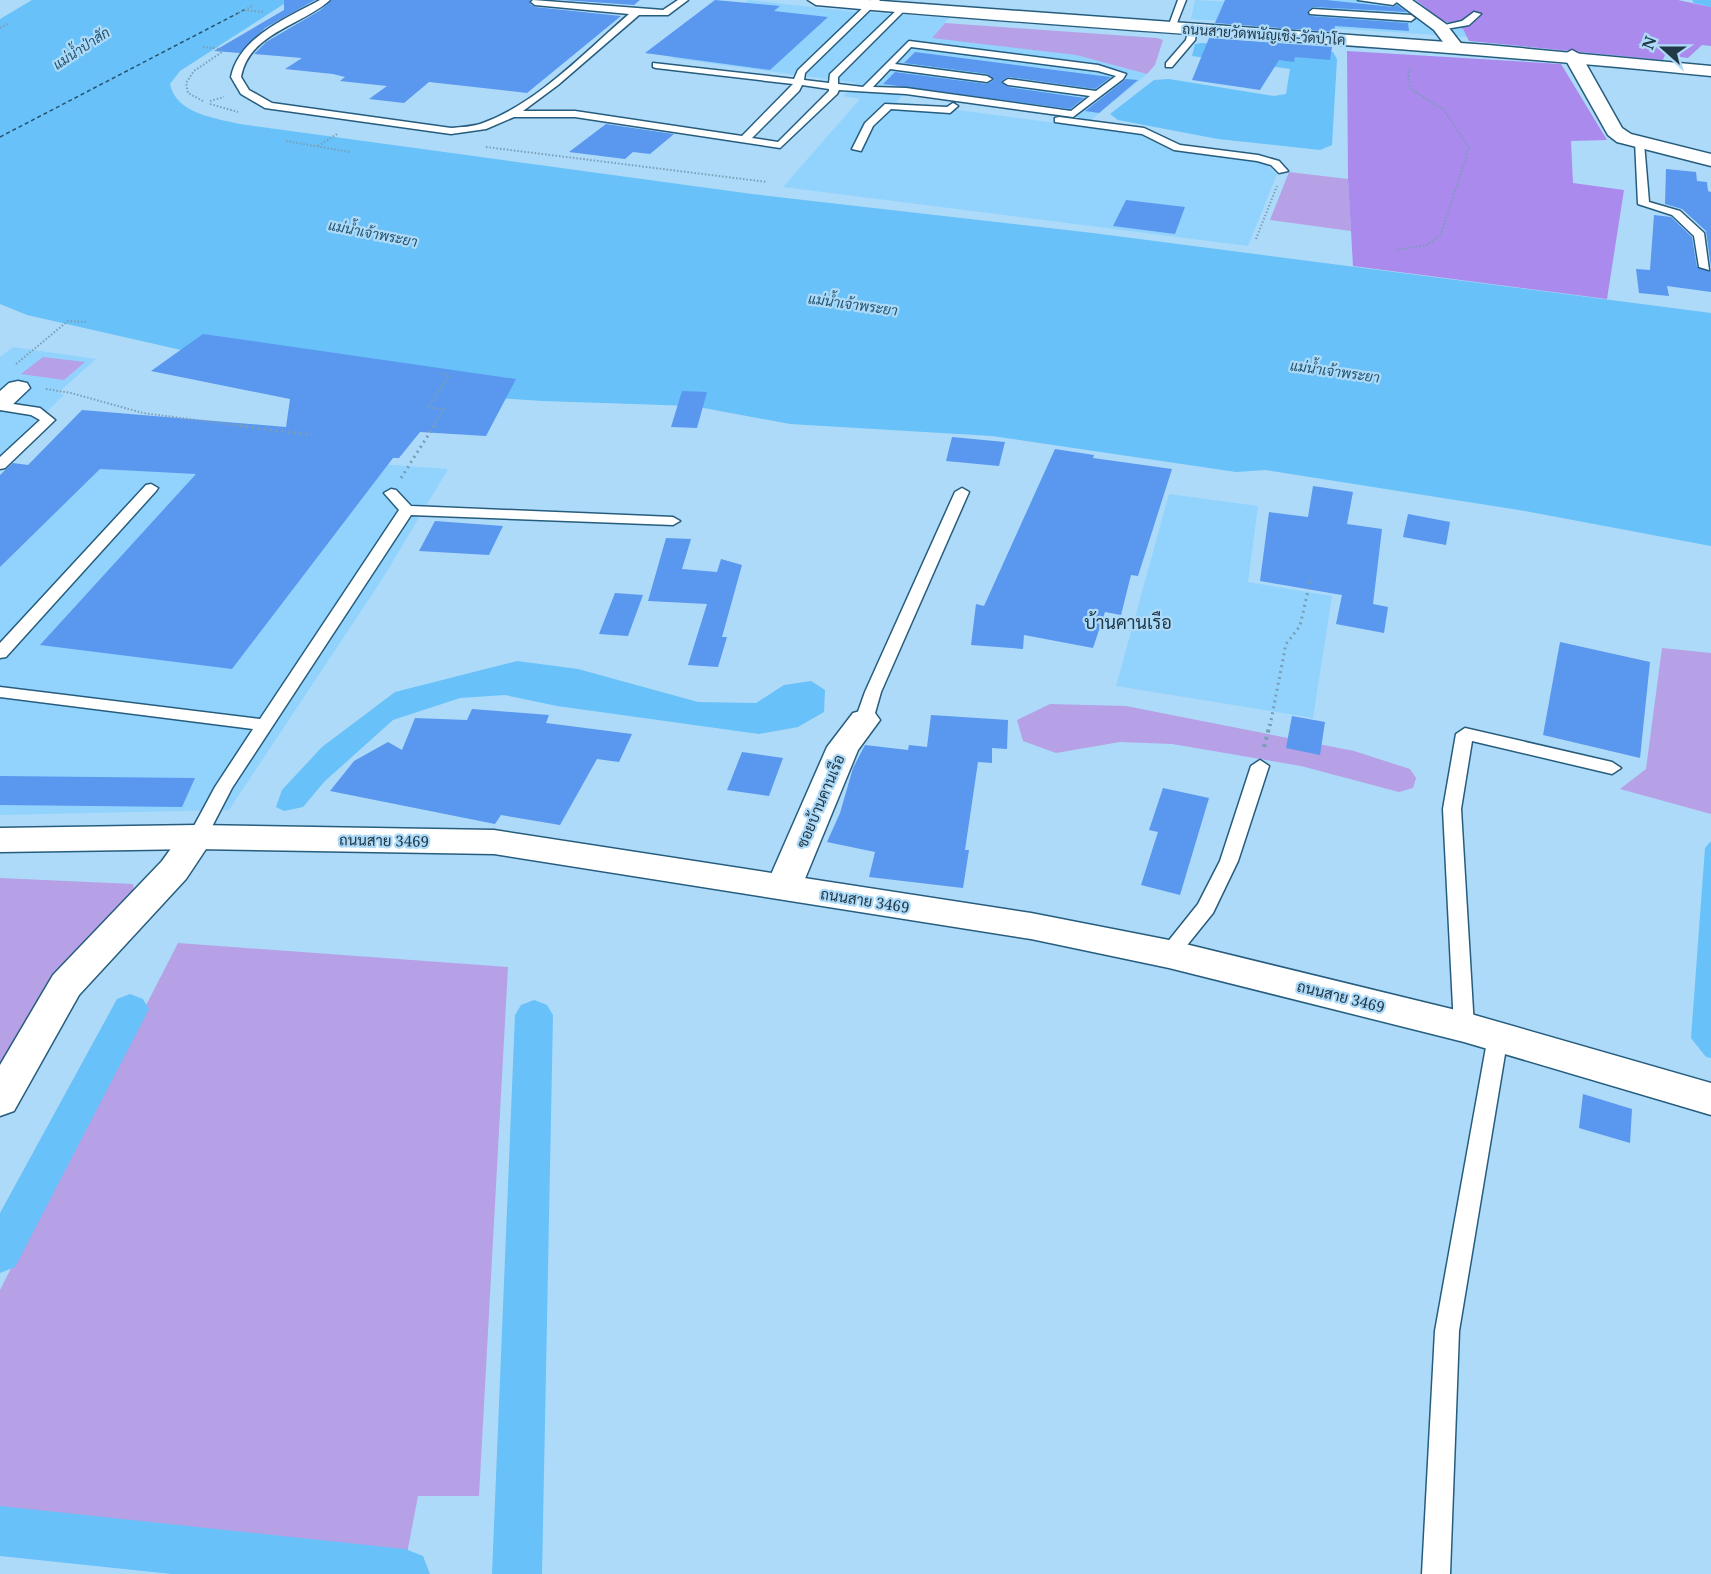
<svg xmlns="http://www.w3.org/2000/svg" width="1711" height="1574" viewBox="0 0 1711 1574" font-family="'Noto Serif',Sarabun,serif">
<rect width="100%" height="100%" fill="#addaf8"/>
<path fill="#92d3fd" d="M749,0L848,11L949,18L933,37L1076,55L1147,74L1091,120L904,94L896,102L1140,134L1172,149L1248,159L1267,165L1277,174L1248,246L783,187L860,99L843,96L856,83L672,58Z
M1195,0L1308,6V0H1416L1440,19L1463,29L1467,37L1191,19Z
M13,347L96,359L59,392L64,395L0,456V357Z
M72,449L217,452L448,469L383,578L229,810L0,815V517Z
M1169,494L1258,506L1248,582L1332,596L1313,718L1116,686Z"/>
<path fill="#b6a1e6" d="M945,23L1157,38L1163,40L1155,65L1147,74L1076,55L932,38Z
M1289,172L1348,179L1351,231L1270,220Z
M43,357L85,362L64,380L21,374Z
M1662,648L1711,653V814L1620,789L1646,769Z
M1050,704L1126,706L1354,751L1410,769L1416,778L1413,788L1399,792L1301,766L1172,744L1120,742L1056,753L1023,741L1017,720Z
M0,878L133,884L134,890L49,982L0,1065Z
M178,943L508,967L479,1496H418L406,1559L0,1513V1290Z"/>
<path fill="#ab8aee" d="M1416,0H1678L1711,7V46L1702,45L1688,58L1665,55L1663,60L1469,41L1463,29L1440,19Z
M1347,51L1561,64L1607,140L1571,141L1573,183L1624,190L1607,299L1353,266L1348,179Z"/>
<path fill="#68c1f8" d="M32,0H290L180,71L170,84C176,114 215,118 240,124L752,194L1093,233L1711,313V546L1525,511L1265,470L1236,472L992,436L790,424L693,406L543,401L348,388L27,315L0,304V19Z
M1202,43L1333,52L1337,59L1332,145L1320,150L1218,139L1118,120L1110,114L1154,80L1169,79L1274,96L1286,94L1290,69L1192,56L1195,44Z
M517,661L578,669L698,702L756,703L784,685L811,681L825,690L824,712L798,727L759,734L557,706L505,695L460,698L393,720L325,781L303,807L284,811L276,807L282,790L322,747L395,692Z
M1711,841V1058L1706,1057L1691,1038L1705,848Z"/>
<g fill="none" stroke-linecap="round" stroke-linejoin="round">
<path fill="#68c1f8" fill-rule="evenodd" d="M1692,0H1711V7L1694,3Z
M130,994L143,999L149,1009L15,1267L0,1273V1213L117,999Z
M534,1000L547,1005L553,1015L542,1574H492L515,1015L521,1005Z
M0,1506L405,1549L423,1556L430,1574H172L0,1556Z"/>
<path stroke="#245470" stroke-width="1.5" stroke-dasharray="4 3" stroke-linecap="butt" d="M0,137L244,10"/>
</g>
<path fill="#5a97ef" d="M284,0H315L265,28L240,53L214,51L284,10Z
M332,0H530V4L535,7L621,16L527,93L429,82L404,103L369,99L387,86L340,81L345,77L333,74L285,69L302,58L254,54L266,42L319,11Z
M562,0H640L634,5Z
M715,0L780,6L774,11L828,17L770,70L645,53Z
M1225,0H1326L1393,7L1397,5L1407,12L1313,7L1307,11L1310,16L1408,23L1409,31L1335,26L1334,32L1215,23Z
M1209,38L1263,42L1332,47L1330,60L1295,57L1294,62L1279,60L1260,90L1192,80Z
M915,52L1110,77H1111L1095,89L1008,77L1001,81L1008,87L1084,98L1070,109L883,84L895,72L987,84L994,80L987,74L904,63Z
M1126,79L1138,80L1099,113L1085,111Z
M606,124L674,134L650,154L633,152L625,159L569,152Z
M1666,169L1696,172L1697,181L1707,182L1708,191L1711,192V268L1706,231L1682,209L1665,204Z
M1126,200L1185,207L1175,234L1113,226Z
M1654,215L1671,217L1692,237L1697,267L1711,271V292L1667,286L1669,296L1639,293L1636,269L1650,270Z
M203,334L516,379L486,436L420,432L399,458H393L232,669L40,645L196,474L100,469L0,567V475L5,470L13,463L28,465L82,410L286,427L290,399L151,371Z
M682,391L707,392L697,428L671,427Z
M952,437L1005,442L999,466L946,461Z
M1055,449L1094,455L1093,458L1172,469L1138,576L1131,575L1121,615L1105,612L1093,648L1024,635L1023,649L971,645L976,604L984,606Z
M1313,486L1353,492L1347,524L1382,529L1373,604L1388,607L1384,633L1336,624L1342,595L1260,581L1269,512L1308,517Z
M1408,514L1450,522L1446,545L1403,537Z
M435,521L503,526L489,555L419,551Z
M666,538L691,539L682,569L717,572L721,559L742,565L722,637H727L718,667L688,665L707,604L648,601Z
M615,593L643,595L628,636L599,634Z
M1560,642L1650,662L1640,758L1543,735Z
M472,709L549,715L546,723L632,734L619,762L597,759L560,825L501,815L495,824L330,791L354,761L388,742L402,750L415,718L467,720Z
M931,715L1008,720L1007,749L992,748V763L978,762L965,850H969L963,888L869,877L875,852L827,842L840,813L853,768L865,745L908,750L909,745L927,747Z
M1292,716L1325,722L1320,755L1286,748Z
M742,752L783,758L769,796L727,790Z
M0,776L195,778L182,807L0,805Z
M1163,788L1209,798L1180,895L1141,885L1158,832L1149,830Z
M1583,1094L1632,1109L1630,1143L1579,1128Z"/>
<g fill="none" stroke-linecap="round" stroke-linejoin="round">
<g stroke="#265d7e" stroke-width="3">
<path id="lane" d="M320,0H330C301,26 249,33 241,77L249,90L272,103L451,128C461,127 473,127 483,123C539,102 585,52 629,14L535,5L531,2L533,0L663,10L678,0H688L668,15H639L558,85L523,111H575L742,136L793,84L656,68L653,67V63L794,79L798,70L871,0H880L805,73L804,80L829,83L830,74L902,5L905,6V10L838,77V84L863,87L909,41L1098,65L1126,74L1123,79L1073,117L906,94L839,90L837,94L780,148L575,117H514L486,129L451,134L265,108L241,94L231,77C239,37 287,18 320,0ZM911,47L1098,71L1116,76L1096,91L1008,79L1003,82L1008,85L1090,96L1071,111L906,88L873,87L890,69L987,82L992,79L987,76L895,64ZM802,85L829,89V91L778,142L752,138L799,91Z
M1178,0H1186L1175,28L1167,30Z
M1358,0H1395L1397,2L1393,5Z
M1313,9L1411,15L1415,18L1411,21L1310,14L1309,12Z
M1474,12L1481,14L1469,25L1440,30L1436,27L1462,21Z
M1189,27L1197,29L1195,40L1172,67H1166V63L1186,40Z
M953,103L958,106L950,113L891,109L873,126L861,151L852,149L865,123L885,104L947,107Z
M1059,117L1144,128L1180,145L1258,155L1279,161L1288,171L1279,173L1271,165L1257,161L1174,150L1142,134L1055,122V118Z
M1635,141L1644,143L1649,202L1680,211L1704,233L1709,270L1699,267L1694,236L1672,215L1638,204Z
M0,402L40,408L55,420L5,468L0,469V457L40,420L31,415L0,410Z
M151,484L158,488L156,491L6,657L0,658V643L146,485Z
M962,488L969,492L881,692L873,720L870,724H858L855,720L865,692L955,492Z
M391,489L396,490L411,506L673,517L680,521L673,525L411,515L232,788L204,842H190L188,837L215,787L253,729L0,697V687L260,719L399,510L384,493Z
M1465,728L1612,762L1621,768L1612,774L1472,741L1461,809L1474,1027L1471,1033L1464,1035L1457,1033L1454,1027L1443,809L1456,734Z
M1260,760L1269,766L1238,861L1213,913L1176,959L1169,961L1162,959L1159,954L1162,949L1198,904L1220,861L1251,766Z
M1498,1028L1505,1030L1508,1036L1459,1331L1450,1574H1422L1435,1331L1488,1036L1491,1030Z"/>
</g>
<g stroke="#265d7e" stroke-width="3">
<path id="street" d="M1394,0H1412L1446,24L1463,46L1461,50H1449L1434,30Z
M1572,50L1581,55L1622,128L1631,134L1711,154V166L1617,142L1608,135L1563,55Z
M18,381L27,383L30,388L9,408L0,410V391L9,383Z
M864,710L875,713L880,720L858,750L802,886L796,895L784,899L772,895L766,886L827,747L853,713Z
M197,825L209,829L214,837L186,879L79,995L14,1111L0,1116V1065L53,975L162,861L185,829Z"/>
</g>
<g stroke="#265d7e" stroke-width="3">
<path id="secondary" d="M808,0H868L1488,45L1711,66V76C1413,46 1114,32 816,5Z
M197,825L494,830L1031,913L1169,940L1464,1012L1711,1083V1115L1464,1042L1169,968L1031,939L494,854L197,849L0,852V828Z"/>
</g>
<path stroke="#799eb6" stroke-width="2" stroke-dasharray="1.5 2" stroke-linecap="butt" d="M244,10L265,12
M235,15L254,5
M0,28L9,23
M203,47L222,49
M203,101L188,93L186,83L194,71L222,52
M210,101L224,97
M210,104L238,112
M286,141L350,152
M318,146L337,134
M486,147L767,182
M1256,239L1277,186
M1395,250L1427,245L1441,234L1469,148L1444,110L1411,89L1408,78L1410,67
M16,364L68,321L87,322
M46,389L71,393L143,413L251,427
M433,427L444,409L428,408L449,375L438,373"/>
<path stroke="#799eb6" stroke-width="3" stroke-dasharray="2 4" stroke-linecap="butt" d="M240,426L312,435
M401,478L434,426
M1270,726L1286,644L1300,626L1311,577"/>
<path stroke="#799eb6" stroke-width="4" stroke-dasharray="3 4.5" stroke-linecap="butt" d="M1264,747L1270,724"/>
<use href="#lane" fill="#fff" fill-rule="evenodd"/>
<use href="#street" fill="#fff" fill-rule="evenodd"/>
<use href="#secondary" fill="#fff" fill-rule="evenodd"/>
</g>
<g text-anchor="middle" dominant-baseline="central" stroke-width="4.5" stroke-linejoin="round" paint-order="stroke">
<g font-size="14" fill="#213846" stroke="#addaf8">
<text transform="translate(1264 34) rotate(4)">ถนนสายวัดพนัญเชิง-วัดป่าโค</text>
</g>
<g font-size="14" font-style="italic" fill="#245470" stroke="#addaf8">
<text transform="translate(81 48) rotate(-33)">แม่น้ำป่าสัก</text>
<text transform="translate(373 233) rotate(11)">แม่น้ำเจ้าพระยา</text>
<text transform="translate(853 304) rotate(8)">แม่น้ำเจ้าพระยา</text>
<text transform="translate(1335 371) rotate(8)">แม่น้ำเจ้าพระยา</text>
</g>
<g font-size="15" fill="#213846" stroke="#addaf8">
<text transform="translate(820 801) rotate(-67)">ซอยบ้านคานเรือ</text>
<text transform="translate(384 840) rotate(1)">ถนนสาย 3469</text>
<text transform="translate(865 900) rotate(9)">ถนนสาย 3469</text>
<text transform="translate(1341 996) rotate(14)">ถนนสาย 3469</text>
</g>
<g font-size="18" fill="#213846" stroke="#addaf8">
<text x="1128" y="622">บ้านคานเรือ</text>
</g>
</g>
<g transform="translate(1663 48) rotate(291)" stroke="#addaf8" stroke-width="4.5" paint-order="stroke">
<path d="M0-4.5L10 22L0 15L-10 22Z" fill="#213846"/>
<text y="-9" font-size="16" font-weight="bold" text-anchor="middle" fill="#213846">N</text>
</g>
</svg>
